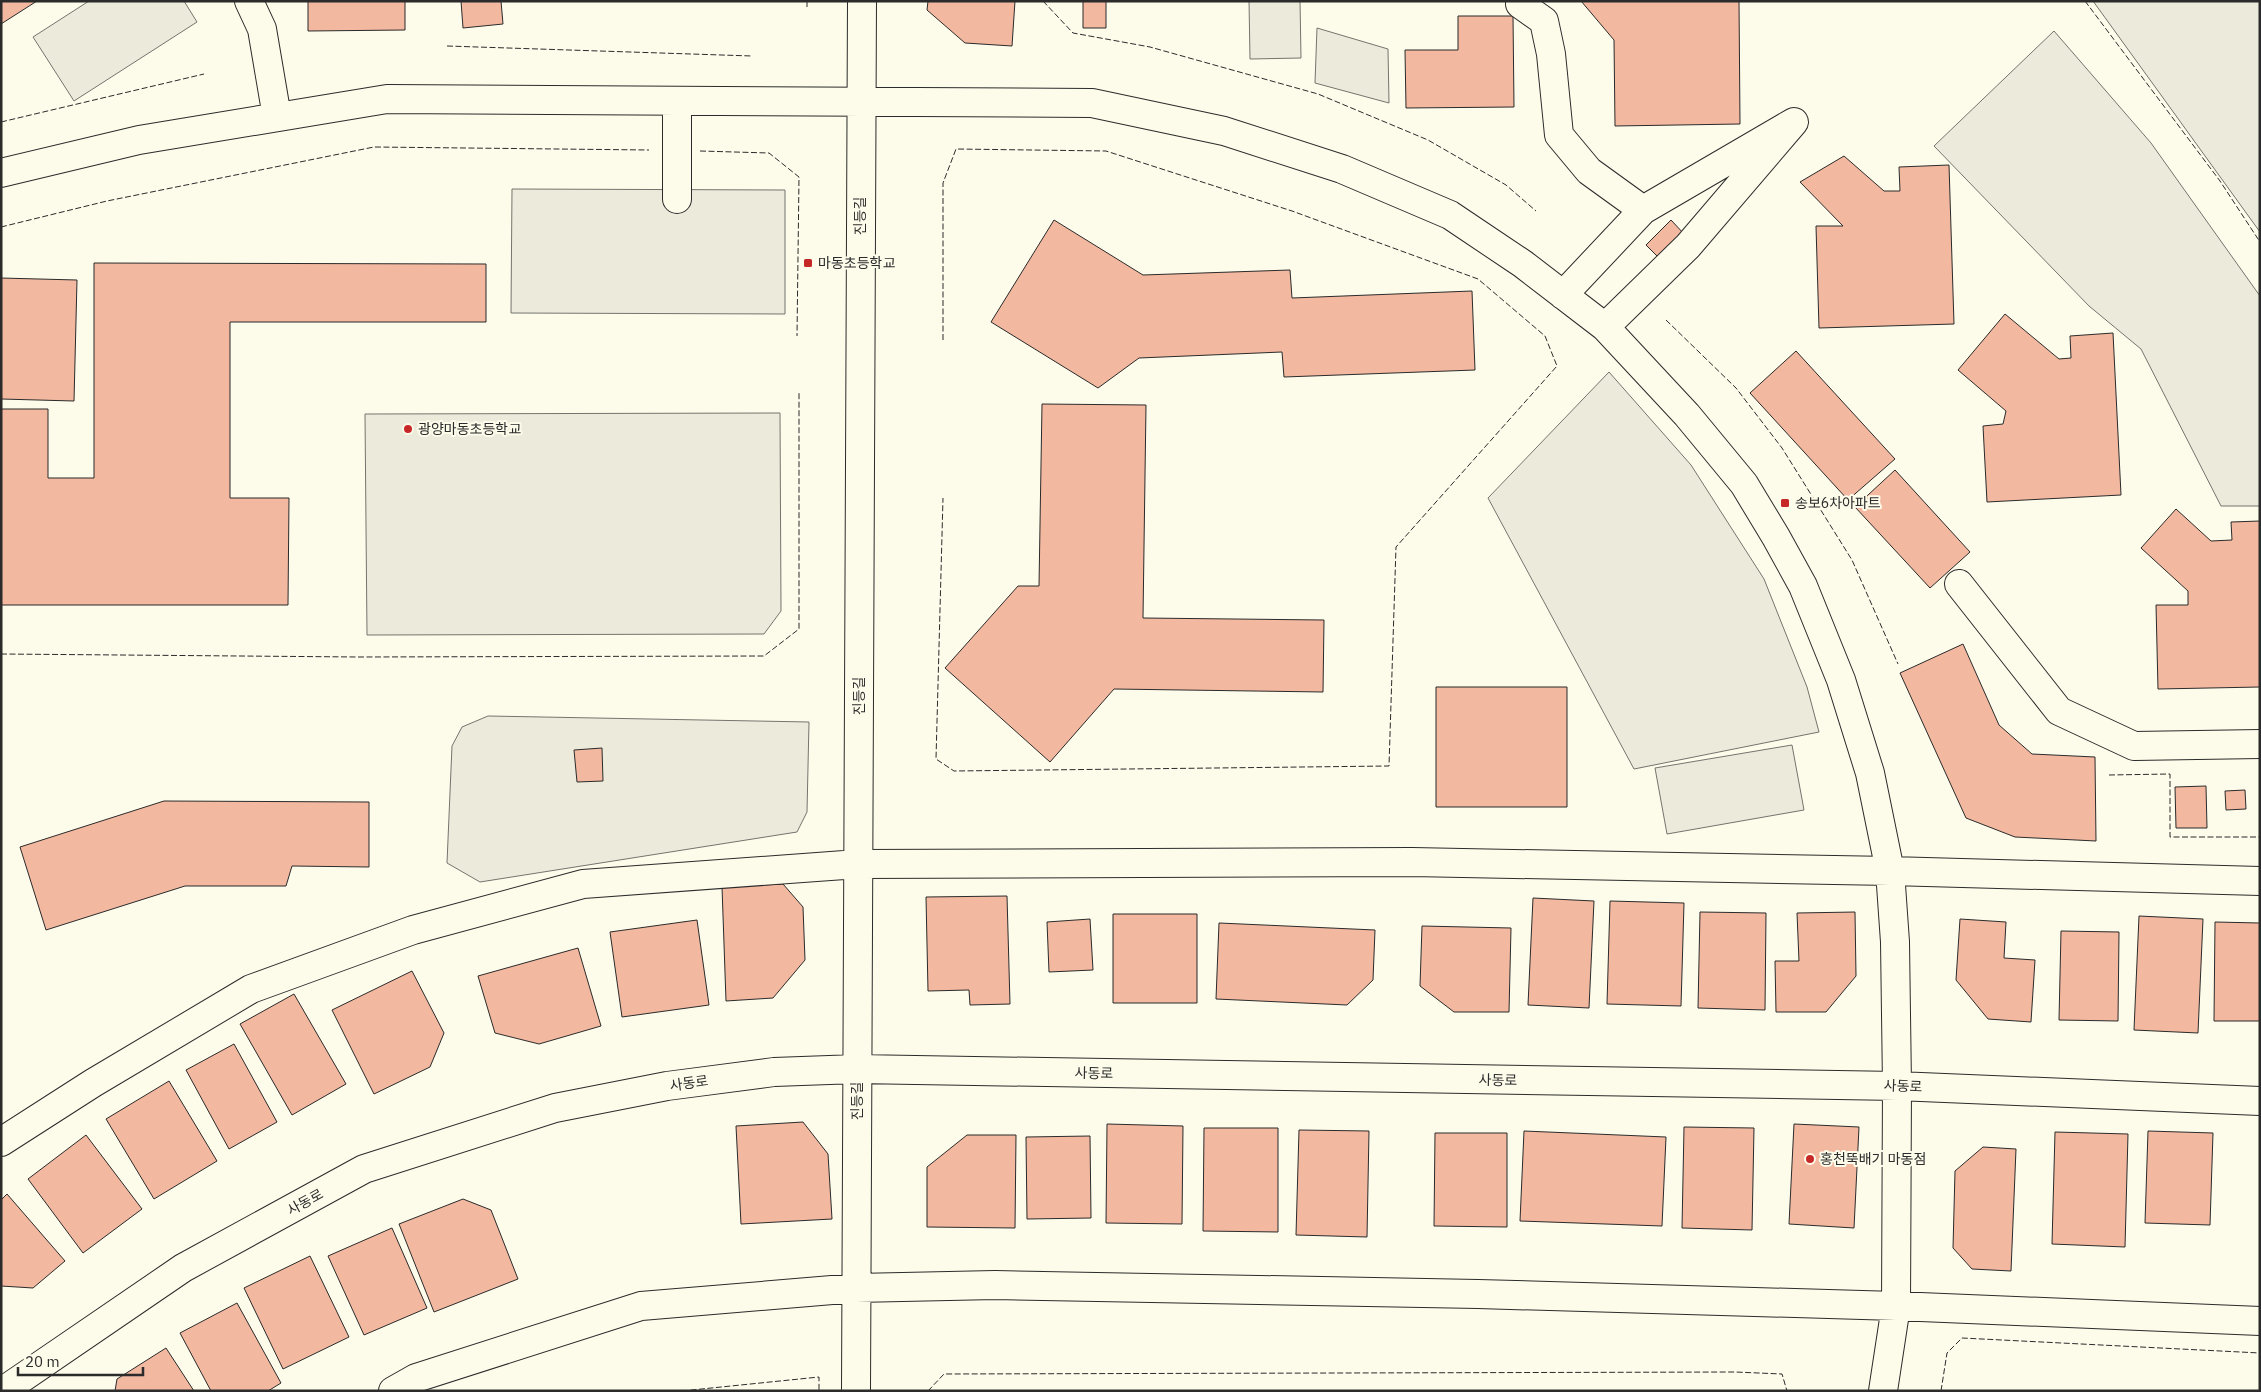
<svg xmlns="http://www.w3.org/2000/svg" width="2261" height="1392" viewBox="0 0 2261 1392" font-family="'IBM Plex Sans','Noto Sans KR',sans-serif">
<rect width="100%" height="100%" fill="#fdfbea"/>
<path fill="#ecebdb" stroke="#74746e" d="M1249,1H1300L1301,58L1250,59Z
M2093,1H2260V232Z
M1317,28L1388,49L1389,103L1315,83Z
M1609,372L1691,465L1764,579L1807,687L1819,732L1634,769L1488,498Z
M780,413L781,611L764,634L367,635L365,414Z
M488,716L809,722L807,812L797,832L480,882L447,863L452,746L462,727Z"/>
<path fill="#eceadb" stroke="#74746e" d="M89,1H184L197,22L74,101L33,37Z
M2054,31L2151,143L2260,296V506H2221L2141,349L2089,306L1934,146Z
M512,189L785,190V314L511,313Z
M1792,745L1804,810L1667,834L1655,768Z"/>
<path fill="#f2b8a0" stroke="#2b2b2b" d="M1,1H37L1,24Z
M308,1H405V30L308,31Z
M461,1H501L503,24L463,28Z
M928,1H1015L1012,46L965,43L927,10Z
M1083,1H1106V28H1083Z
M1581,1H1739L1740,124L1615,126L1614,40Z
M1458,16H1513L1514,107L1406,108L1405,50H1458Z
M1844,156L1884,191H1900L1899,167L1949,165L1954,324L1819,328L1816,226H1843L1800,182Z
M1054,220L1143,275L1290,270L1292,298L1472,291L1475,370L1284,377L1282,352L1139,358L1098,388L991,322Z
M1671,220L1685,235L1661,260L1646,245Z
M94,263L486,264V322H230V498H289L288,605H1V409H48V478H94Z
M1,278L77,280L74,401L1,399Z
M2005,314L2059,359L2071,358L2070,336L2113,333L2121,495L1987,502L1983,426L2003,424L2006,411L1958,370Z
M1796,351L1895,459L1848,500L1750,393Z
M1042,404L1146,405L1143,618L1324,620L1323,692L1114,689L1050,762L945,668L1018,586H1039Z
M1895,470L1970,552L1930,588L1855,507Z
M2176,509L2211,541L2232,540L2231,522L2260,521V687L2158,689L2156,605H2188V591L2141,548Z
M1963,644L1999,725L2032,754L2095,757L2096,841L2015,837L1966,818L1900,673Z
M1436,687H1567V807H1436Z
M602,748L603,781L577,782L574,750Z
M2206,786L2207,828H2176L2175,787Z
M2245,790L2246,809L2226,810L2225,791Z
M164,801L369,802V867L292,866L286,886H185L46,930L20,847Z
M783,884L803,907L805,960L773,998L726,1001L722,887Z
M1007,896L1010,1004L970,1005L969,990L928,991L926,897Z
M1533,898L1594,901L1589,1008L1528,1005Z
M1610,901L1684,903L1681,1006L1607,1004Z
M1700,912L1766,913L1765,1010L1698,1008Z
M1855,912L1856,976L1826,1012H1776L1775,961H1799L1797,913Z
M1113,914H1197V1003H1113Z
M2139,916L2203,919L2198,1033L2134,1030Z
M1090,919L1093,970L1049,972L1047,922Z
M1960,919L2006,922L2004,958L2035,960L2031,1022L1988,1019L1956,980Z
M697,920L709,1005L622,1017L610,932Z
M2215,922L2260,923V1021H2214Z
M1219,923L1375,930L1373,980L1347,1005L1216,999Z
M1422,926L1511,928L1509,1012H1454L1420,986Z
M2061,931L2119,932L2118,1021L2059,1020Z
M578,948L601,1026L539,1044L495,1033L478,976Z
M412,971L444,1033L430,1067L374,1094L332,1010Z
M294,994L346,1084L292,1115L240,1024Z
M234,1044L277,1122L229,1149L186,1070Z
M169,1081L217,1161L154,1199L106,1119Z
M803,1122L828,1154L832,1219L741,1224L736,1126Z
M1107,1124L1183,1126L1182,1224L1106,1223Z
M1794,1124L1859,1127L1854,1228L1789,1224Z
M1684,1127L1754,1128L1752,1230L1682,1228Z
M1204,1128H1278V1232L1203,1231Z
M1299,1130L1369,1131L1367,1237L1296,1235Z
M1524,1131L1666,1137L1662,1226L1520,1221Z
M2148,1131L2213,1133L2210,1225L2145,1223Z
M2055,1132L2128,1134L2125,1247L2052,1244Z
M1435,1133H1507V1227L1434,1226Z
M86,1135L142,1209L83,1253L28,1179Z
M967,1135H1016L1015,1228L927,1227V1167Z
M1090,1136L1091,1218L1027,1219L1026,1137Z
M1983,1147L2016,1149L2011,1271L1972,1269L1953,1248L1955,1171Z
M7,1194L65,1261L33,1288L1,1286V1200Z
M463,1199L491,1210L518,1279L434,1312L399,1224Z
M392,1228L427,1308L364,1335L328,1256Z
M310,1256L349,1337L283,1369L244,1288Z
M237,1303L281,1383L268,1391H211L180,1333Z
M166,1348L194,1391H115L117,1379Z"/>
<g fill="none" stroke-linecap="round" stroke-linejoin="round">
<g stroke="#2b2b2b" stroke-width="30">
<path id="minor" d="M249,1L262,29L277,117
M1520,4L1544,21L1551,54L1559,135L1589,171L1643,210
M677,101V199
M1,173L139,140L387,99L1092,103L1224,131L1342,169L1450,215L1523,264L1605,327L1687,415L1744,484L1776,537L1803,586L1841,680L1870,773L1890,871L1895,942L1897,1086L1896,1306L1883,1391
M1563,295L1643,210L1794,122L1688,246L1605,327
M1959,584L2059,711L2134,746L2260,744
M1,1142L93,1083L251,989L413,930L583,884L858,864L1412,862L1890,871L2260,881
M3,1391L183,1268L364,1169L555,1108L667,1086L774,1072L857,1069L1897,1086L2260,1101
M393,1391L416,1378L641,1306L856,1288L995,1285L1478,1294L1896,1306L2260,1321
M856,1391L862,1"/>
</g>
<use href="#minor" stroke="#fdfbea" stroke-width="28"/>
<path stroke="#2b2b2b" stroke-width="1" stroke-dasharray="6 2.5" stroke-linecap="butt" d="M807,1V7
M1043,1L1073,33L1150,47L1318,94L1428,140L1506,185L1536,211
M2085,1L2220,181L2260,242
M447,46L752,56
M1,122L204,74
M700,151L769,153L799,177L797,336
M1,227L107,201L374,147L649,150
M1666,320L1736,388L1782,448L1852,560L1898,664
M943,340V183L956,149L1106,151L1292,211L1478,279L1545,336L1557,366L1396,547L1389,766L954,771L936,759L943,498
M1,654L359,657L764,656L799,629V391
M2109,775L2170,774V837H2260
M682,1391L819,1377V1391
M928,1391L944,1374L1735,1372L1782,1374L1787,1391
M1941,1391L1947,1353L1962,1338L2260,1353"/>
</g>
<g fill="#c62828" stroke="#fdfbea" stroke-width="2">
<rect x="803" y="258" width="10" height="10" rx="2.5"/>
<circle cx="408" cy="429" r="5"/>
<rect x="1780" y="498" width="10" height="10" rx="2.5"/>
<circle cx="1810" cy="1159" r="5"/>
</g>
<g text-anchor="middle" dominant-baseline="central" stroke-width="4" stroke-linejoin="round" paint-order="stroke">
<g font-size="14" fill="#2b2b2b" stroke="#fdfbea">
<text transform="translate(860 216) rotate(-90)">진등길</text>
<text transform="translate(859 696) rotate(-90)">진등길</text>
<text transform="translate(1094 1073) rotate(1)">사동로</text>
<text transform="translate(1498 1080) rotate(1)">사동로</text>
<text transform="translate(689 1083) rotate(-8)">사동로</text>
<text transform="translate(1903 1086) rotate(2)">사동로</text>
<text transform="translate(857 1101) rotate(-90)">진등길</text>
<text transform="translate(305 1202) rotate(-29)">사동로</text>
</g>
<g font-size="14" fill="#2b2b2b" stroke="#fdfbea" text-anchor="start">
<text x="818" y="263">마동초등학교</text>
<text x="418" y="429">광양마동초등학교</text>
<text x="1795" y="503">송보6차아파트</text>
<text x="1820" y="1159">홍천뚝배기 마동점</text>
</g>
</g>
<rect width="2261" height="1392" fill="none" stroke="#2b2b2b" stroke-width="5"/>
<path d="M18 1367v8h125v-8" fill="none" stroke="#2b2b2b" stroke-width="2.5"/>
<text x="25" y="1367" font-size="15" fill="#2b2b2b" stroke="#fdfbea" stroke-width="4" paint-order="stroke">20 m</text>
</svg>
